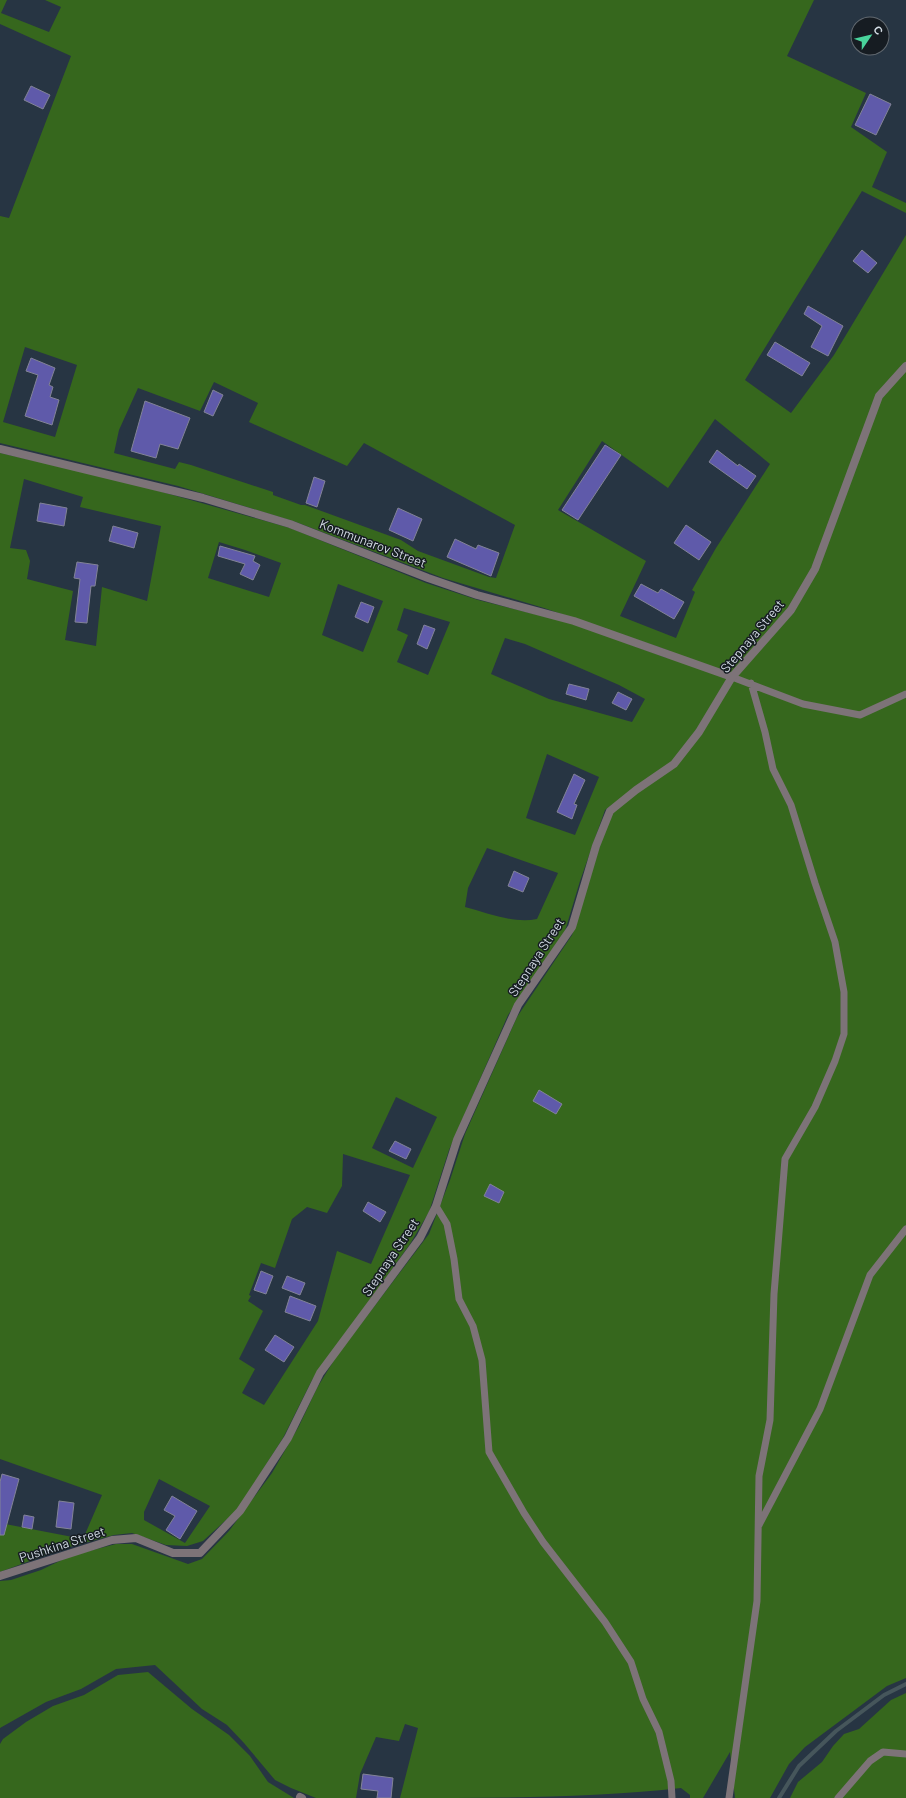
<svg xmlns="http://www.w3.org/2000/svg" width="906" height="1798" viewBox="0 0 906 1798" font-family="Barlow,sans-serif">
<rect width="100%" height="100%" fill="#273543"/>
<path fill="#36671d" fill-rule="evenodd" d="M0,0H7L1,13L49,32L61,7L45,0H814L787,56L866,93L851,127L887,152L872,187L906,203V213L862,191L745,380L791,413L834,355L906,235V1678L887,1686L805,1747L789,1764L770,1798H735L730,1752L703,1798H690V1795L681,1788C589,1798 493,1798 400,1798L418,1728L405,1724L399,1741L376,1737L360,1774L356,1798H316L291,1788L275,1780L244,1743L227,1725L202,1709L155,1665L116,1669L81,1689L46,1702L0,1728V1581L11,1580L41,1570L70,1556L116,1544H132L188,1564L202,1559L229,1531L272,1473L299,1426L317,1388L336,1357L429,1234L450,1180L465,1134L517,1017L572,935L613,804L605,810L580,881L565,931L508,1015L449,1150L429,1212L410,1244L312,1380L283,1438L237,1510L203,1541L187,1546L166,1545L132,1533L114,1535L62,1549L0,1572V1523L83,1539L102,1495L0,1459V453L116,479L290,528L426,583L478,600L574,624L667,658L670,651L544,608L443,578L296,522L178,486L0,443V216L9,218L71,56L0,24ZM25,347L77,365L55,437L3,422ZM214,382L258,403L249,422L347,466L364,443L515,525L496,578L489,577L418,551L401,540L305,505H301L273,495V492L191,465L179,462L175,469L114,453L119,430L138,388L200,411ZM715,419L770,464L716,548L692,590L695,592L676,638L620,616L646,561L558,510L602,441L668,488ZM24,479L83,497L80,507L161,526L147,601L102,587L96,646L65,640L73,591L27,579L30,561L26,550L10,548ZM219,542L245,550L281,563L269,597L208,578ZM338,584L383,601L363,652L322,635ZM404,608L450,622L428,675L397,662L408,635L397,630ZM505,638L525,644L619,685L645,699L632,722L549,699L491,674ZM547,754L599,777L575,835L526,818ZM487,848L558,873L537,919C514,924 488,913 465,907L468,888ZM396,1097L437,1117L413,1168L372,1148ZM343,1154L410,1175L371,1264L337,1251L318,1321L264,1405L242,1393L255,1369L239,1359L263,1311L248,1301L251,1296L249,1295L261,1263L275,1268L292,1219L307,1207L327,1213L342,1186ZM159,1479L210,1506L185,1543L144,1520V1512Z
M148,1672L192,1709L229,1735L250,1756L268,1782L294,1798H0V1744L3,1739L26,1722L53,1706L84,1695L118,1675Z
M906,1693V1798H790L798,1782L822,1762L833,1746L844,1734L859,1729L891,1700Z"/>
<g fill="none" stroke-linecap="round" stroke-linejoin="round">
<path stroke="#46565b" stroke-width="4" d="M779,1798L799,1766L836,1731L884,1695L906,1684"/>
</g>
<path fill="#5f5aaa" stroke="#828397" d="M31,86L50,95L43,109L24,100Z
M870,94L891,104L876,135L855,125Z
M862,250L877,263L868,273L853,261Z
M808,306L843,326L828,356L811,347L822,326L804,314Z
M775,342L810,363L802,376L767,355Z
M31,358L55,368L49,385L53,387L50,397L59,400L52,425L25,416L38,375L26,371Z
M213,390L223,395L213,416L204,412Z
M145,401L190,418L178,449L160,444L156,458L131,451Z
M605,445L621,455L578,520L562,510Z
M717,450L738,466L739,464L756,476L747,489L709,462Z
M314,477L325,481L317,507L306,503Z
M40,503L67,508L64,526L37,521Z
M398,508L422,519L413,541L389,530Z
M686,525L711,542L699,560L674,543Z
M113,526L138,533L134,548L109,541Z
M455,539L476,549L478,545L499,553L491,576L447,557Z
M220,546L255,556L253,561L260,565L253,580L240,574L245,564L218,556Z
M77,562L98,565L95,586H91L87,623L75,622L80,579L74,578Z
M641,584L658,593L661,589L684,602L674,619L634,596Z
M361,602L374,607L368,623L355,617Z
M424,625L435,629L427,649L417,644Z
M569,684L589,689L586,700L566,694Z
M618,692L632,699L626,710L612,703Z
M574,774L585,780L574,804L577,805L572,819L557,812Z
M514,871L529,878L523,892L508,886Z
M539,1090L562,1104L556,1114L533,1101Z
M395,1141L411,1149L406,1159L389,1151Z
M490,1184L504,1192L499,1203L484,1196Z
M368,1202L386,1212L380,1222L363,1211Z
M261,1271L273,1276L266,1294L254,1290Z
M287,1276L305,1283L300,1295L282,1288Z
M290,1296L316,1306L310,1321L285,1312Z
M275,1335L294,1347L284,1362L265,1350Z
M2,1474L19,1479L4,1535H0V1482Z
M172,1496L197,1511L180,1539L166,1530L175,1516L164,1510Z
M59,1501L74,1503L71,1529L56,1527Z
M24,1515L34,1517L32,1529L22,1527Z
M363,1774L393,1778L391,1798H377L378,1791L361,1789Z"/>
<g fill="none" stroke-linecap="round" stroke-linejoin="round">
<path stroke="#7d7378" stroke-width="7" d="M732,677L803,704L860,715L906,694
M436,1206L447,1224L454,1259L459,1299L473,1326L482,1360L489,1452L524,1513L543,1542L605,1622L631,1662L643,1699L659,1732L671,1781L672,1798
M759,1525L820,1409L870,1275L906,1229
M729,1798L757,1601L759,1476L770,1420L774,1294L785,1159L815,1107L835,1061L844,1034V992L835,942L815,883L791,805L773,769L765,732L751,683
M838,1798L870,1761L883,1752L906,1754"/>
<path stroke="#7d7378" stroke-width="8" d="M0,449L203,498L290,524L428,578L477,595L574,621L732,677
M0,1576L112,1540L136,1538L173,1553H200L240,1511L288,1438L320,1373L420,1238L436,1206L457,1140L518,1005L572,927L596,846L610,811L636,790L674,764L699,732L732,677L791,610L815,569L879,396L906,366
M300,1797L302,1798"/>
</g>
<g text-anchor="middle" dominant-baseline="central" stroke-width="3" stroke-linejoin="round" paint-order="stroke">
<g font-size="13" fill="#d3dce4" stroke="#161c22">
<text transform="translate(373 543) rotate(21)">Kommunarov Street</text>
<text transform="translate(752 636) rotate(-50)">Stepnaya Street</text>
<text transform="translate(536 957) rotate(-57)">Stepnaya Street</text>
<text transform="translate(390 1257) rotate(-56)">Stepnaya Street</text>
<text transform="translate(62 1544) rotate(-18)">Pushkina Street</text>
</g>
</g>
<g transform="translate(870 36) rotate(55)"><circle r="19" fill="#161c22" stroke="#626970"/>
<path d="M0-3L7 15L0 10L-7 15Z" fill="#49d49c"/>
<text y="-6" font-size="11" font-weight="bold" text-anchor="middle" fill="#d3dce4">С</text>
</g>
</svg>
